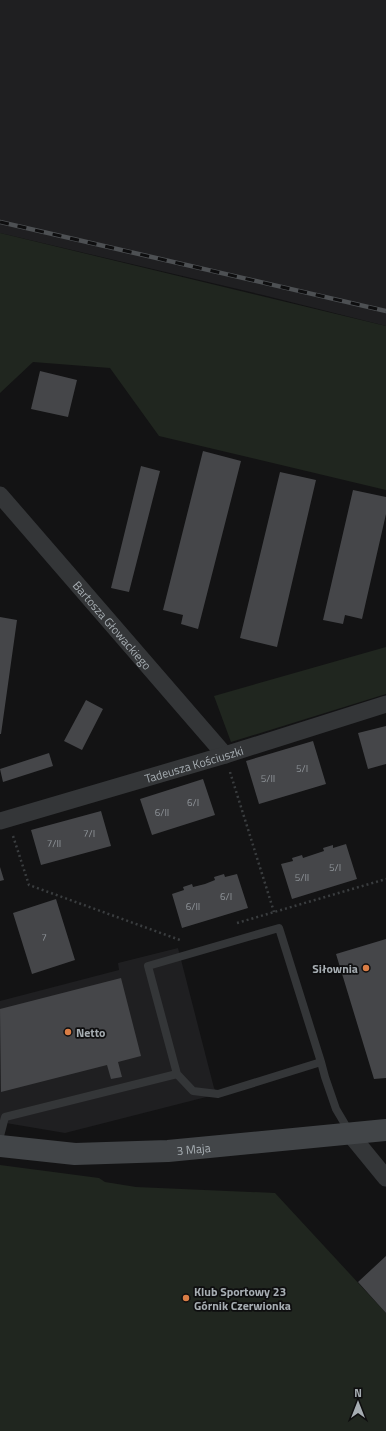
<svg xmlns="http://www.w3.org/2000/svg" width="386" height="1431" viewBox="0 0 386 1431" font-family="'Titillium Web',sans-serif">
<rect width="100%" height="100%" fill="#131314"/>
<path fill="#1f1f21" d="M0,0H386V326L263,295L0,233Z
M178,948L214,1088L218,1094L65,1133L0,1122V1001L119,970L118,963Z"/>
<path fill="#20261f" d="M0,233L386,326V490L159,436L110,368L33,362L0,393Z
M386,647V694L231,742L214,696Z
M0,1165L99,1178L105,1182L136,1187L275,1193L386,1313V1431H0Z"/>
<path fill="#454649" d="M40,371L77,380L68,417L31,409Z
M203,451L241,461L198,629L181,624L183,615L163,610Z
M141,466L160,471L129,592L111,588Z
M280,472L316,480L277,647L240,638Z
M353,490L386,497V514L362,619L345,615L343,624L323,620Z
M0,617L17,620L1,734H0Z
M86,700L103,709L82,750L64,741Z
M386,726V764L368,769L358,733Z
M313,741L326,784L259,804L246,761Z
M49,753L53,766L3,782L0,769Z
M203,779L215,815L152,835L140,799Z
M101,811L111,846L41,865L31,830Z
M346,844L357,879L292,899L281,864L293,861L292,858L302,855L303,858L324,851L323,848L333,845V848Z
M0,867L4,880L0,881Z
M224,874L225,877L237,874L248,908L182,928L172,894L184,890L183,887L192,884L193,887L205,884L215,880L214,877Z
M56,899L75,960L32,974L13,913Z
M386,939V1078L374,1079L336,954Z
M121,978L141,1056L118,1062L122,1077L111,1079L107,1065L1,1092L0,1009Z
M386,1256V1313L358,1282Z"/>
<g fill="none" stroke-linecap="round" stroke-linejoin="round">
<path stroke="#3a3d3f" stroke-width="2.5" stroke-dasharray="2 3" stroke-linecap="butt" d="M230,772L274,912
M13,836L29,885L180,940
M237,923L386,879"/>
<path stroke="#343638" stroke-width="8" d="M321,1062L218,1094L193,1091L177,1074L148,966L279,928L321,1062L325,1077L336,1109L349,1131
M0,1136L5,1117L177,1074"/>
<g stroke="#343638" stroke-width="17">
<path id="s1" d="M0,495L225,755"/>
<path id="s2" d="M0,821L225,755L386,704"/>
<path d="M350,1134L386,1178"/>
</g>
<path stroke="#424548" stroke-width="22" id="s3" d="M0,1146L75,1154L168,1151L386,1130"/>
<g stroke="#4d5053" stroke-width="4.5">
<path id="rail" d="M0,222L386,311"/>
</g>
<use href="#rail" stroke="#0e0e0f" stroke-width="3" stroke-dasharray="9" stroke-linecap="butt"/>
</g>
<g fill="#d97d45" stroke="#0e0e0f" stroke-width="1.5">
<circle cx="366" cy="968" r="4"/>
<circle cx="68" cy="1032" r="4"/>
<circle cx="186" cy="1298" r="4"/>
</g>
<g text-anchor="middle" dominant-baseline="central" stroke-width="3.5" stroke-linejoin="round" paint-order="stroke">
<g font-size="10" fill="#8e9398">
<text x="302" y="768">5/I</text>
<text x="268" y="778">5/II</text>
<text x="193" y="802">6/I</text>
<text x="162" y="812">6/II</text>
<text x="89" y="833">7/I</text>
<text x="54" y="843">7/II</text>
<text x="335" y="867">5/I</text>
<text x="302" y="877">5/II</text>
<text x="226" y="896">6/I</text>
<text x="193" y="906">6/II</text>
<text x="44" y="937">7</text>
</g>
<g font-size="12" fill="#a6adb2" stroke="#0e0e0f">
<text stroke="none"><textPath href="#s1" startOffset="172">Bartosza Głowackiego</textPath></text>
<text stroke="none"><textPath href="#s2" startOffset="202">Tadeusza Kościuszki</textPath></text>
<text stroke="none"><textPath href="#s3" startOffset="194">3 Maja</textPath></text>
</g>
<g font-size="12" font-weight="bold" fill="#a6adb2" stroke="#0e0e0f" text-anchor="start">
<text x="358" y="968" text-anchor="end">Siłownia</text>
<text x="76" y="1032">Netto</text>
<text x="194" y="1291">Klub Sportowy 23<tspan x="194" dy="14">Górnik Czerwionka</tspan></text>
</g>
</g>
<g transform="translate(358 1403)" stroke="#0e0e0f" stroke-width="3" paint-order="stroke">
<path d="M0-3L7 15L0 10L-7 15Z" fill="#a6adb2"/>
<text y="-6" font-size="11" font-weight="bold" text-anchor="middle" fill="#a6adb2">N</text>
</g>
</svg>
